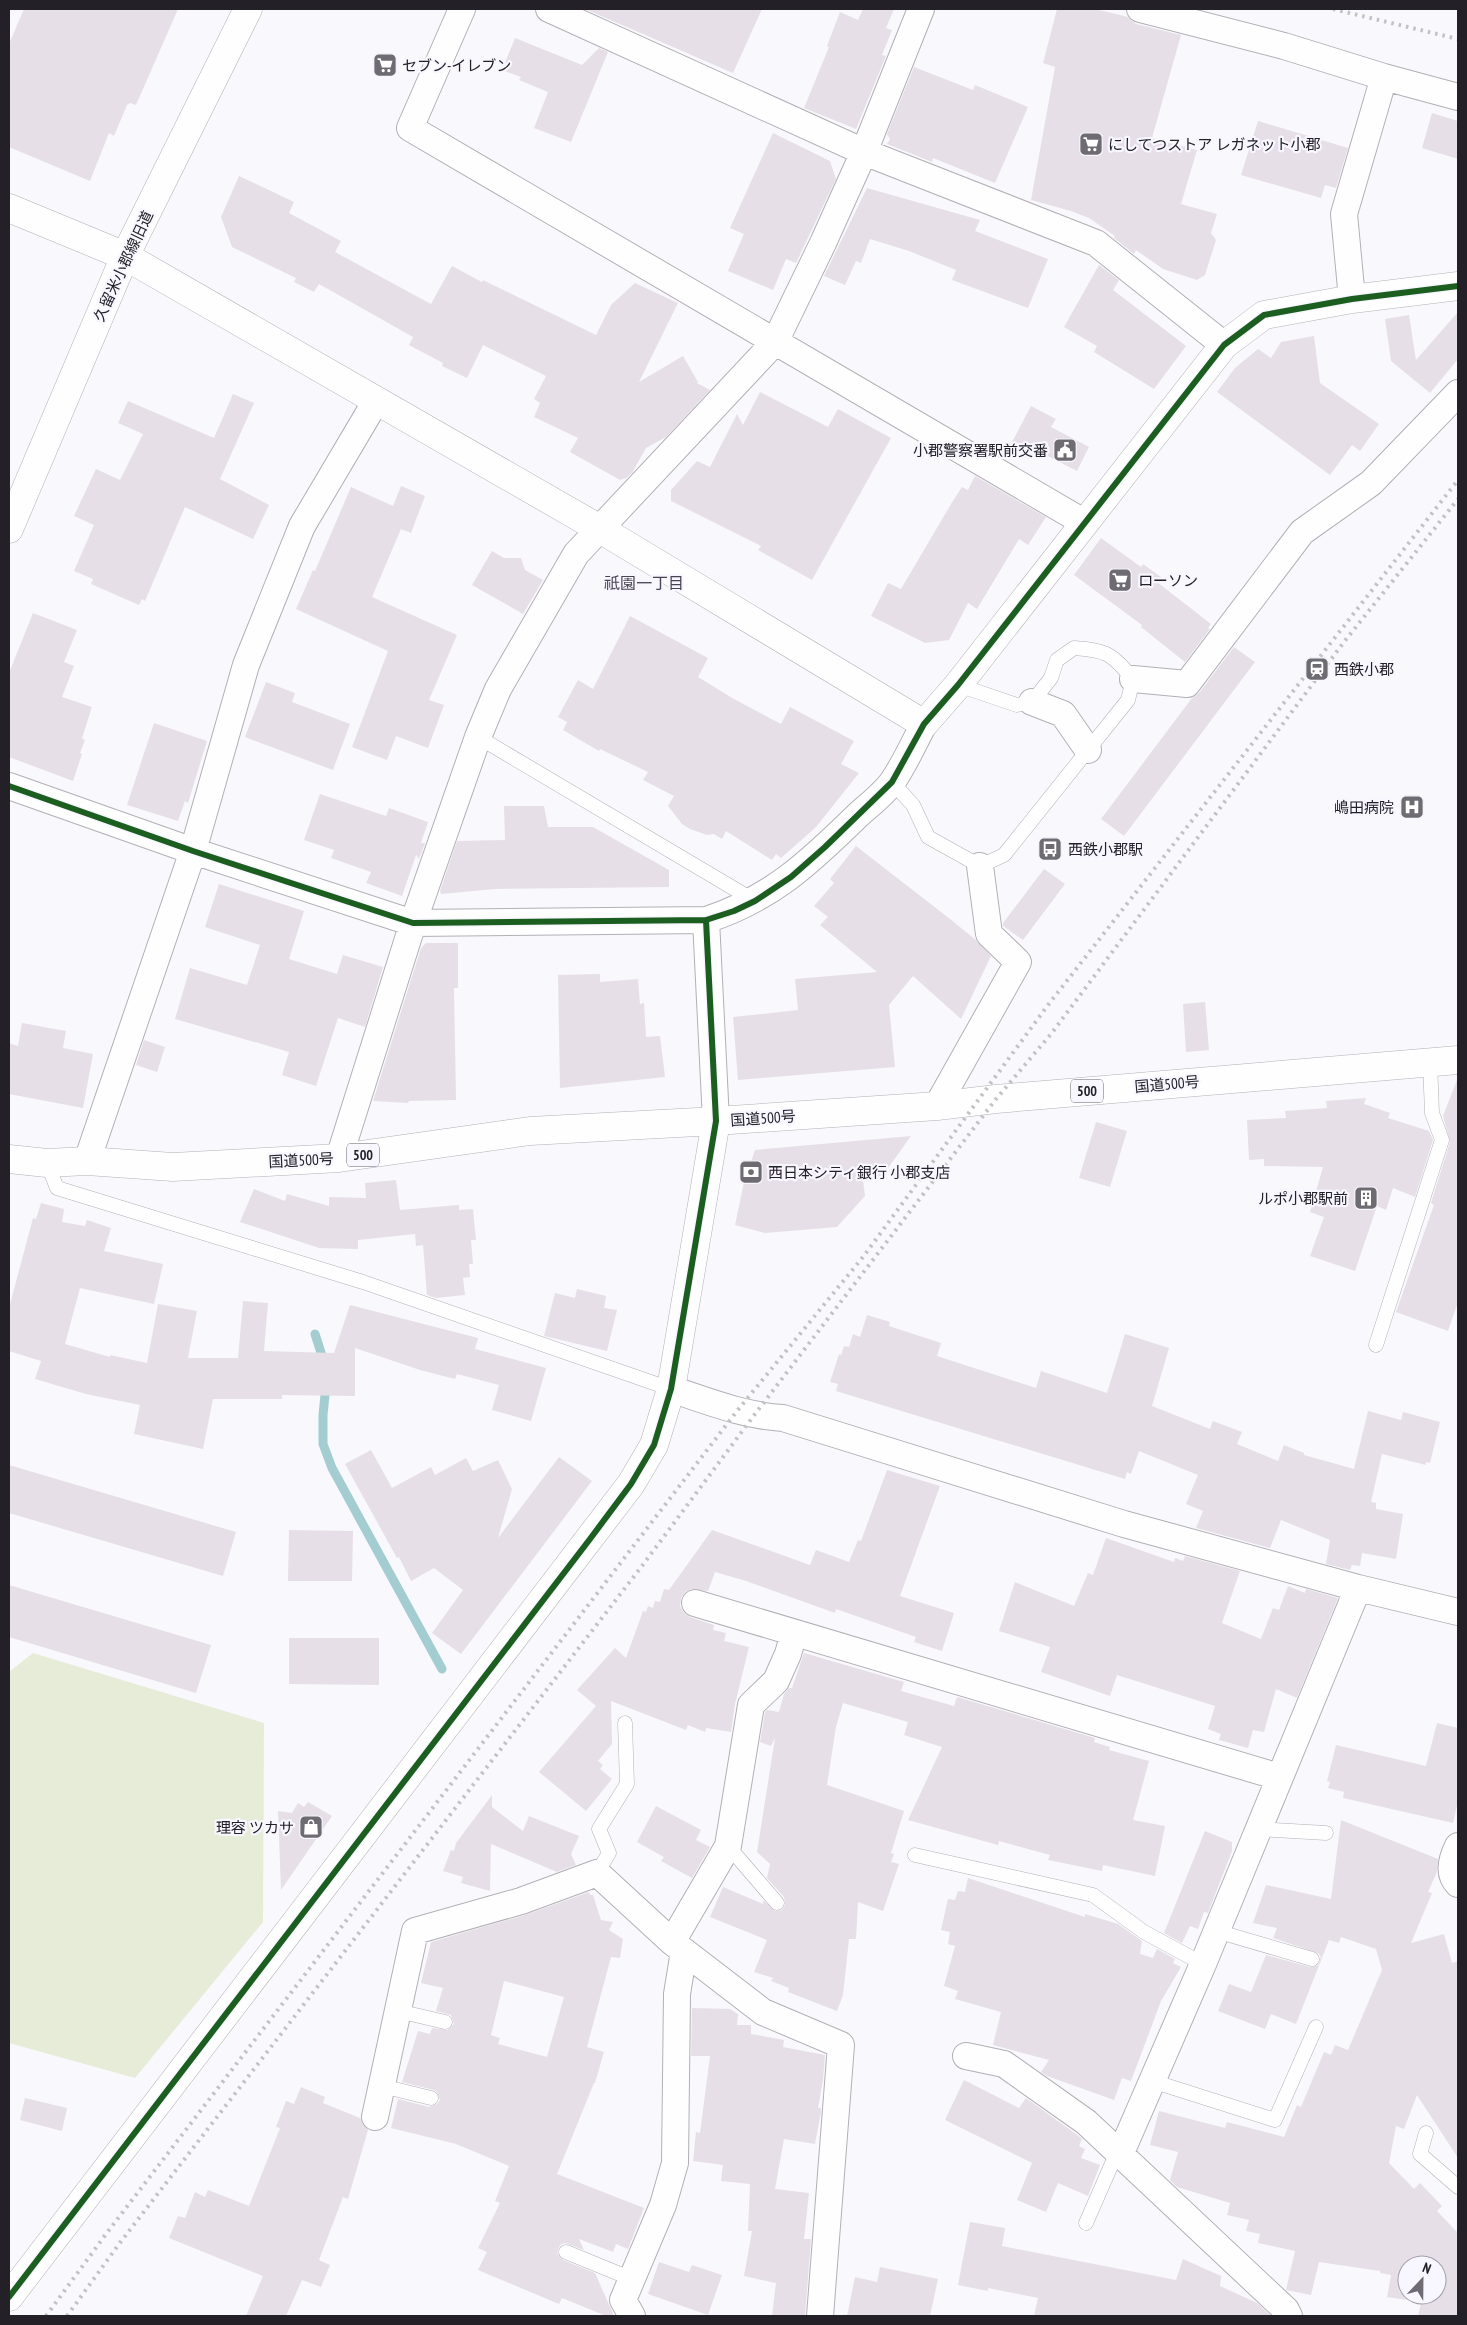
<svg xmlns="http://www.w3.org/2000/svg" width="1467" height="2325" viewBox="0 0 1467 2325" font-family="'PT Sans Narrow','Noto Sans JP',sans-serif">
<rect width="100%" height="100%" fill="#f9f8fc"/>
<path fill="#e7ecd8" d="M33,1653L264,1723L263,1922L135,2078L9,2043V1672Z"/>
<g fill="none" stroke-linecap="round" stroke-linejoin="round">
<path stroke="#a3cdd1" stroke-width="9" d="M315,1334L324,1362
M326,1385L323,1415V1444L332,1468L442,1669"/>
</g>
<path fill="#e6dfe8" fill-rule="evenodd" d="M24,9H178L136,105L130,103L127,105L114,136L109,133L90,181L9,147V44Z
M585,9H762L733,73Z
M863,9H894L886,28L892,30L882,55L886,56L856,129L804,108L829,47L827,46L840,12L858,20Z
M1057,9H1095L1128,17L1136,24L1181,35L1152,138L1197,150L1181,204L1217,214L1211,233L1216,240L1205,275L1197,280L1163,269L1136,250L1134,254L1114,238L1115,236L1089,218L1071,211L1031,200L1055,67L1043,63Z
M515,38L582,65L599,48L608,52L571,142L534,128L548,92L519,80L521,77L502,70Z
M914,67L973,90L975,85L1028,107L995,183L933,158L932,162L887,144L890,139L887,134Z
M1432,113L1458,121V159L1422,148Z
M1258,121L1348,148L1336,188L1325,185L1321,198L1241,175Z
M773,133L830,161L836,179L796,263L786,259L773,290L728,271L744,234L730,228Z
M239,176L294,202L289,213L341,241L335,252L431,304L452,266L482,282L483,280L596,335L611,305L635,283L678,303L639,382L683,356L698,382L697,383L710,390L666,437L646,448L632,473L626,478L620,480L570,452L578,438L534,417L540,403L534,399L546,376L483,345L467,378L442,366L443,363L409,345L413,337L319,284L314,292L294,282L296,278L232,247L221,217Z
M867,188L980,220L975,231L1048,259L1028,308L952,280L956,270L909,251L870,239L861,263L856,261L845,285L824,276Z
M1099,265L1119,280L1113,290L1186,346L1154,389L1094,352L1097,346L1064,327Z
M1458,312V359L1430,393L1391,361L1385,319L1409,315L1416,360Z
M1314,336L1320,383L1379,424L1360,451L1352,445L1330,475L1217,392L1235,368L1258,349L1271,358L1281,342Z
M760,392L828,427L838,409L891,438L812,580L758,550L761,546L671,501V490L697,461L710,467L737,414L743,425Z
M233,394L254,403L220,479L269,505L253,539L185,507L145,601L142,599L139,605L91,584L93,579L74,571L94,525L74,516L96,469L120,480L143,434L118,423L128,401L214,438Z
M1031,406L1056,419L1051,427L1089,447L1077,471L1038,451L1035,456L1012,442Z
M975,476L1046,517L1028,545L1019,539L977,609L968,603L949,640L925,643L871,616L888,583L901,589L951,504L962,487L968,490Z
M401,486L425,496L411,533L401,529L372,597L457,635L429,700L444,705L428,748L396,736L387,760L352,747L388,651L296,609L313,570L315,571L351,487L393,506Z
M1101,538L1141,567L1143,564L1161,577L1157,582L1211,624L1208,628L1210,629L1185,662L1141,627L1142,625L1074,575Z
M492,551L504,558H521L525,570L543,580L523,614L472,585Z
M33,613L77,630L64,662L74,666L62,697L92,707L82,738L85,740L80,753L82,754L73,781L9,757V673Z
M630,616L708,658L698,677L734,699L781,724L790,707L854,741L841,764L859,773L816,827L781,858L776,854L772,860L726,831L722,839L714,834L707,835L690,829L682,824L668,806L674,796L643,780L648,772L600,749L599,751L563,730L567,722L558,717L578,680L593,689Z
M1234,647L1255,662L1124,836L1101,819L1192,698L1199,693Z
M266,682L295,693L292,702L350,724L333,770L245,737Z
M154,723L207,741L188,803L185,801L178,821L127,805Z
M320,794L386,816L389,808L428,822L421,843H425L419,859L416,855L402,896L366,883L371,872L331,858L334,850L304,840Z
M504,806H544L548,827H593L669,870V887L495,889L441,894L440,891L457,841L505,840Z
M856,846L950,919L976,940L991,956L961,1019L913,976L889,1005L895,1067L738,1080L733,1017L798,1010L795,979L877,972L820,925L828,917L814,906L834,883L830,879Z
M1044,869L1065,884L1023,940L1003,926V923Z
M219,884L304,911L289,959L337,974L343,955L383,967L365,1027L338,1018L316,1086L282,1075L289,1052L175,1019L190,968L247,985L260,945L205,927Z
M426,943H458V988H454L456,1100L409,1101L408,1103L373,1101L421,948Z
M600,974V982L638,979L640,1004L644,1003L646,1037L660,1036L665,1077L560,1088L558,975Z
M1205,1002L1209,1050L1186,1052L1183,1004Z
M22,1023L66,1031L63,1048L93,1054L83,1108L9,1094V1043L18,1046Z
M144,1040L165,1047L157,1072L136,1065Z
M1457,1080L1458,1302L1448,1331L1396,1312L1434,1205L1431,1203L1450,1142L1443,1116Z
M1366,1098L1364,1104L1390,1113L1388,1118L1429,1131L1433,1140L1415,1197L1393,1188L1386,1210L1377,1206L1355,1271L1310,1256L1324,1217L1310,1212L1323,1167L1264,1166V1159L1249,1160L1247,1120L1286,1118L1285,1111L1327,1108L1326,1101Z
M1096,1122L1127,1131L1110,1187L1079,1178Z
M911,1136L881,1178L863,1180L865,1196L837,1227L765,1233L735,1225L744,1182L755,1150Z
M396,1180L400,1210L459,1205V1210L473,1209L476,1240H471L473,1264H469L470,1277L463,1278L465,1295L436,1298L427,1295L423,1245L416,1246L415,1234L358,1240V1249L319,1248L240,1222L254,1189L285,1201L287,1194L329,1206V1197L366,1198L365,1183Z
M41,1203L64,1209L62,1222L85,1226L87,1220L111,1228L104,1251L163,1264L154,1304L80,1288L65,1344L110,1357V1355L147,1363L158,1304L197,1311L188,1358H238L243,1301L268,1303L264,1351L334,1353L350,1305L478,1338L475,1349L546,1368L531,1421L492,1410L499,1385L457,1374L455,1379L420,1370L355,1348V1396L282,1395V1399H213L203,1449L134,1434L140,1405L86,1394L35,1379L41,1361L9,1351V1308L33,1218L36,1219Z
M577,1289L606,1296L604,1308L617,1310L607,1351L544,1336L555,1293L575,1298Z
M867,1315L890,1322L889,1326L941,1343L937,1356L1036,1388L1041,1371L1107,1393L1125,1334L1169,1348L1152,1406L1210,1429L1213,1421L1242,1432L1237,1444L1278,1461L1284,1445L1304,1453V1455L1354,1469L1368,1411L1401,1420L1403,1412L1440,1422L1430,1463L1426,1462V1465L1382,1454L1371,1502L1376,1503V1509L1403,1514L1396,1559L1362,1553L1360,1566L1352,1565L1350,1570L1326,1564L1330,1540L1281,1520L1270,1548L1196,1528L1203,1511L1186,1504L1198,1475L1139,1451L1131,1474L1127,1472L1125,1479L836,1391L838,1384L830,1382L839,1354L841,1355L844,1346L849,1347L853,1334L860,1337Z
M371,1450L392,1488L431,1467L435,1475L466,1458L473,1471L498,1460L512,1489L498,1538L559,1457L592,1481L461,1654L432,1633L463,1590L434,1568L411,1581L399,1557L397,1558L345,1464Z
M9,1465L236,1532L223,1576L9,1513Z
M887,1470L940,1486L900,1596L954,1613L942,1651L914,1642L916,1637L836,1609L835,1613L746,1581L715,1572L708,1591L691,1589L685,1592L681,1598L680,1606L684,1613L690,1617L714,1625L713,1630L726,1633L724,1641L749,1647L735,1704L731,1732L706,1728L705,1732L688,1725L686,1730L611,1701L612,1744L598,1761L603,1765L600,1769L612,1779L586,1811L539,1772L596,1706L577,1690L615,1648L626,1658L643,1611L646,1612L648,1606L653,1608L655,1601L660,1602L664,1589L669,1590L712,1530L810,1565L816,1550L849,1562L858,1540L861,1541Z
M289,1530L353,1531L352,1581H288Z
M1106,1538L1174,1562L1175,1558L1183,1561L1185,1556L1240,1571L1222,1623L1261,1639L1273,1608L1279,1610L1288,1586L1305,1593L1306,1589L1338,1598L1297,1698L1276,1689L1264,1732L1253,1730L1248,1748L1219,1740L1221,1734L1208,1729L1215,1706L1117,1675L1110,1696L1041,1672L1050,1647L999,1631L1015,1582L1074,1606L1088,1573L1093,1575Z
M9,1585L211,1645L196,1693L9,1637Z
M289,1638H379V1685L289,1684Z
M804,1653L904,1682L901,1691L954,1706L957,1697L1095,1738L1094,1742L1110,1747L1109,1750L1149,1761L1133,1820L1165,1826L1155,1876L1103,1865L1102,1871L1048,1860L1050,1855L999,1841L998,1845L908,1820L942,1747L904,1735L908,1722L843,1703L836,1727L827,1785L904,1811L891,1853L894,1854L891,1862L899,1864L883,1911L858,1902L856,1939H849L843,1995L837,2011L788,1992L789,1988L771,1981L773,1978L754,1972L767,1940L710,1917L723,1887L763,1904V1900L775,1911L782,1910L785,1905L784,1897L767,1878L770,1864L757,1852L775,1738L771,1746L760,1742L765,1712L767,1710L779,1712L784,1694L789,1688H792Z
M1437,1723L1458,1728V1801L1453,1823L1343,1798L1344,1792L1328,1788L1330,1782L1327,1781L1336,1745L1426,1766Z
M492,1795V1807L523,1831L529,1816L579,1836L571,1854L576,1865L557,1872L491,1844L490,1891L461,1883L463,1877L443,1871L451,1850L454,1851L456,1843Z
M308,1802L332,1816L281,1890L278,1811L292,1813L298,1803L304,1807Z
M656,1806L701,1830L696,1840L710,1847L692,1878L661,1861L664,1857L637,1842Z
M1341,1820L1438,1859L1437,1872L1428,1892L1432,1893L1411,1943L1444,1934L1452,1963L1458,1961V2158L1417,2095L1404,2129L1396,2126L1389,2163L1414,2189L1420,2183L1442,2206L1437,2211L1458,2233V2316H1418L1421,2302L1387,2297L1391,2275L1380,2273V2271L1319,2262L1311,2295L1286,2290L1295,2251L1258,2243L1260,2234L1246,2231L1249,2220L1227,2215L1230,2203L1177,2187L1170,2180L1178,2152L1150,2145L1159,2111L1225,2128L1227,2122L1284,2137L1297,2105L1301,2107L1324,2052L1331,2055L1335,2045L1348,2050L1382,1970L1376,1949L1341,1937L1339,1943L1329,1940L1296,2024L1271,2014L1265,2029L1218,2011L1229,1984L1251,1992L1266,1955L1310,1967L1318,1965L1321,1957L1318,1953L1273,1938L1277,1928L1253,1923L1266,1885L1331,1899ZM1407,2265H1437V2295H1407Z
M1205,1831L1232,1842V1851L1208,1913L1204,1912L1198,1929L1190,1926L1182,1943L1164,1933Z
M968,1878L1085,1917V1914L1118,1924L1142,1941L1140,1954L1153,1958L1157,1949L1175,1959L1173,1963L1181,1967L1161,2001L1131,2081L1122,2078L1114,2100L1047,2076L1041,2072L1049,2060L993,2045L1001,2012L955,1999L958,1991L944,1986L955,1946L948,1944L950,1932L941,1930L948,1899L955,1900L958,1891L965,1892Z
M589,1892L590,1895H593L601,1920L613,1922L609,1930L623,1939L620,1958L611,1957L587,2047L604,2052L595,2083H594L557,2174L644,2208L628,2249L616,2244L613,2252L579,2239L584,2250L565,2243L560,2245L557,2253L563,2260L595,2273L614,2316H606L562,2298L559,2304L478,2270L487,2252L478,2248L500,2203L495,2201L509,2166L456,2144L391,2128L398,2099L429,2107L437,2104L440,2100L437,2092L434,2090L402,2082L418,2031L430,2034L432,2028L447,2030L454,2024L451,2015L436,2011L443,1988L421,1983L431,1942L525,1915ZM504,1981L564,1997L547,2057L498,2044L500,2038L491,2035Z
M692,2008L730,2009L738,2014L737,2025H751V2034L784,2040L783,2047L825,2055L823,2080L818,2108H821V2112L815,2144L784,2139L775,2189L809,2193L804,2239H811L805,2316H772L776,2283L744,2276L752,2231H748L750,2184L721,2181L723,2165L693,2161L696,2132L700,2133L710,2056H691Z
M964,2080L1019,2108L1026,2098L1076,2134L1082,2139L1079,2146L1085,2149L1081,2158L1100,2165L1088,2196L1058,2183L1046,2212L1017,2200L1032,2163L945,2120Z
M301,2087L325,2097L323,2103L360,2118L368,2130L348,2199L343,2197L319,2260L330,2265L321,2287L302,2280L286,2316H246L263,2276L169,2238L178,2216L185,2218L195,2192L205,2197L208,2190L249,2206L280,2128L276,2127L286,2101L294,2104Z
M25,2098L67,2108L62,2131L20,2120Z
M970,2222L1005,2228L1002,2246L1176,2280L1183,2259L1221,2276L1220,2286L1257,2303L1271,2316H1034L1038,2298L988,2288V2291L958,2285Z
M659,2262L689,2272L692,2265L722,2275L708,2315L648,2294Z
M880,2267L938,2279L930,2316H847L855,2277L877,2282Z"/>
<g fill="none" stroke-linecap="round" stroke-linejoin="round">
<g stroke="#b2b0b5" stroke-width="15">
<path id="lane" d="M478,737L755,901
M892,782L913,805L928,837L980,866L1004,855L1128,700L1133,679C1112,654 1107,650 1074,648L1057,660L1051,678L1032,702L1017,705L958,685
M47,1163L57,1188L363,1282L671,1389
M1376,1345L1442,1140L1432,1113L1430,1062
M1258,1829L1326,1833
M728,1846L777,1903
M915,1855L1093,1895L1144,1932L1203,1964
M597,1873L609,1853L599,1829L627,1784L625,1723
M1216,1931L1312,1959
M398,2011L445,2022
M1152,2081L1275,2120L1316,2027
M382,2086L431,2098
M1426,2133L1420,2154L1458,2187
M1086,2223L1117,2152
M566,2252L632,2279"/>
</g>
<g stroke="#b2b0b5" stroke-width="28">
<path id="street" d="M462,9L410,128L1085,523
M549,9L864,152L1096,243L1224,345
M1140,9L1284,46L1384,77L1458,97
M1352,299L1344,214L1384,77
M1133,679L1187,684L1302,532L1371,483L1458,393
M1032,702L1063,714L1088,750
M9,786L193,851L413,923L706,920C771,899 809,863 857,816C869,805 884,794 893,781C905,763 914,743 924,724
M706,920L716,1121
M937,1106L1018,962L989,934L980,866
M339,1158L413,923L478,737L498,689L576,554L775,342L823,243L864,152L921,9
M87,1161L193,851L246,665L302,526L376,401
M671,1389C707,1401 745,1416 783,1418L1124,1524L1358,1588L1458,1612
M695,1603L1279,1777
M794,1633L788,1654L776,1681L751,1705L728,1846L672,1942L763,2012L841,2045L820,2316
M1458,1846C1452,1858 1447,1873 1458,1884
M966,2056L1004,2064L1086,2122L1286,2310L1289,2316
M375,2117L415,1931L521,1901L597,1873L672,1942
M1120,2155L1203,1964L1358,1588
M632,2316L623,2300L663,2205L675,2163L677,1994L684,1951"/>
</g>
<g stroke="#b2b0b5" stroke-width="29">
<path id="secondary" d="M9,208L125,256L600,529L924,724L958,685L1224,345L1264,315L1352,299L1458,286
M9,529L125,256L248,9
M9,2297L631,1484L654,1445L671,1389L716,1121"/>
</g>
<g stroke="#b2b0b5" stroke-width="29">
<path id="highway" d="M9,1159L47,1163L87,1161L173,1167L339,1158L530,1131L716,1121L937,1106L996,1099L1458,1060"/>
</g>
<use href="#lane" stroke="#fefeff" stroke-width="14"/>
<use href="#street" stroke="#fefeff" stroke-width="26"/>
<use href="#secondary" stroke="#fefeff" stroke-width="28"/>
<use href="#highway" stroke="#fefeff" stroke-width="28"/>
<path stroke="#c2c2c2" stroke-width="4" stroke-dasharray="2.5 5" stroke-linecap="butt" d="M1333,9L1458,39
M46,2316L106,2234L737,1411L863,1257L1048,1005L1458,480
M67,2316L119,2244L642,1566L755,1414L996,1099L1051,1034L1344,642L1458,499"/>
<g stroke="#f8f6fe" stroke-width="9">
<path id="cycleway" d="M9,786L193,851L413,923L706,920L734,911L755,901L791,877L825,847L892,782L924,724L958,685L1224,345L1264,315L1352,299L1458,286
M9,2297L590,1539L631,1484L654,1445L671,1389L716,1121L706,920"/>
</g>
<use href="#cycleway" stroke="#1b5e20" stroke-width="6"/>
</g>
<defs>
<g id="supermarket-square" transform="scale(1.25)"><rect x="-9" y="-9" width="18" height="18" rx="4" fill="#6e6c72" stroke="#f8f6fe"/><path d="M-6-5.5h2.5l.6 2H6L4.5 2H-2.5L-4.4-4H-6ZM-1.5 3.2a1.3 1.3 0 1 0 .1 0ZM3 3.2a1.3 1.3 0 1 0 .1 0Z" fill="#fff"/></g>
<g id="civic-square" transform="scale(1.25)"><rect x="-9" y="-9" width="18" height="18" rx="4" fill="#6e6c72" stroke="#f8f6fe"/><path d="M-.6-6.5H3V-4.5H.6V-3L4-1V1h2V6H-6V1h2V-1L-.6-3ZM-1.2 2.5V6h2.4V2.5Z" fill="#fff"/></g>
<g id="station-square" transform="scale(1.25)"><rect x="-9" y="-9" width="18" height="18" rx="4" fill="#6e6c72" stroke="#f8f6fe"/><path d="M-3-6H3Q5-6 5-4V2Q5 4 3 4L4.5 6H3L1.5 4h-3L-3 6H-4.5L-3 4Q-5 4-5 2V-4Q-5-6-3-6ZM-3.5-4v3h7v-3ZM-3.5 1v1.5H-2V1ZM2 1v1.5H3.5V1Z" fill="#fff"/></g>
<g id="hospital-square" transform="scale(1.25)"><rect x="-9" y="-9" width="18" height="18" rx="4" fill="#6e6c72" stroke="#f8f6fe"/><path d="M-5-5h3v3.5h4V-5h3V5h-3V1.5h-4V5h-3Z" fill="#fff"/></g>
<g id="bus-square" transform="scale(1.25)"><rect x="-9" y="-9" width="18" height="18" rx="4" fill="#6e6c72" stroke="#f8f6fe"/><path d="M-5-6H5V4H4V6H2V4H-2V6H-4V4H-5ZM-3.5-4V0h7V-4ZM-3.5 1.2v1.5H-2V1.2ZM2 1.2v1.5H3.5V1.2Z" fill="#fff"/></g>
<g id="bank-square" transform="scale(1.25)"><rect x="-9" y="-9" width="18" height="18" rx="4" fill="#6e6c72" stroke="#f8f6fe"/><path d="M-6-4H6V4H-6ZM0-2.3a2.3 2.3 0 1 0 0 4.6a2.3 2.3 0 1 0 0-4.6Z" fill="#fff"/></g>
<g id="building-square" transform="scale(1.25)"><rect x="-9" y="-9" width="18" height="18" rx="4" fill="#6e6c72" stroke="#f8f6fe"/><path d="M-4-6H4V6H1V3H-1V6H-4ZM-2.5-4.3h1.7v1.8h-1.7ZM.8-4.3h1.7v1.8H.8ZM-2.5-1h1.7V.8h-1.7ZM.8-1h1.7V.8H.8Z" fill="#fff"/></g>
<g id="shop-square" transform="scale(1.25)"><rect x="-9" y="-9" width="18" height="18" rx="4" fill="#6e6c72" stroke="#f8f6fe"/><path d="M-5-2.5h2.3a2.7 3.5 0 0 1 5.4 0H5L5.5 6h-11ZM-1.5-2.5h3a1.5 2.3 0 0 0-3 0Z" fill="#fff"/></g>
</defs>
<g fill-rule="evenodd">
<use href="#supermarket-square" x="385" y="65"/>
<use href="#supermarket-square" x="1091" y="144"/>
<use href="#civic-square" x="1065" y="450"/>
<use href="#supermarket-square" x="1120" y="580"/>
<use href="#station-square" x="1317" y="669"/>
<use href="#hospital-square" x="1412" y="807"/>
<use href="#bus-square" x="1050" y="849"/>
<use href="#bank-square" x="751" y="1172"/>
<use href="#building-square" x="1366" y="1198"/>
<use href="#shop-square" x="311" y="1827"/>
</g>
<g text-anchor="middle" dominant-baseline="central" stroke-width="4.5" stroke-linejoin="round" paint-order="stroke">
<g fill="#f8f6fe" stroke="#636168" stroke-width="1">
<rect x="1071" y="1079.5" width="32" height="23" rx="4"/>
<rect x="347" y="1143.5" width="32" height="23" rx="4"/>
</g>
<g font-size="14" font-weight="bold" fill="#232127">
<text x="1087" y="1091">500</text>
<text x="363" y="1155">500</text>
</g>
<g font-size="15" fill="#232127" stroke="#f8f6fe" text-anchor="start">
<text x="402" y="65">セブン-イレブン</text>
<text x="1108" y="144">にしてつストア レガネット小郡</text>
<text x="1048" y="450" text-anchor="end">小郡警察署駅前交番</text>
<text x="1138" y="580">ローソン</text>
<text x="1334" y="669">西鉄小郡</text>
<text x="1394" y="807" text-anchor="end">嶋田病院</text>
<text x="1068" y="849">西鉄小郡駅</text>
<text x="768" y="1172">西日本シティ銀行 小郡支店</text>
<text x="1348" y="1198" text-anchor="end">ルポ小郡駅前</text>
<text x="294" y="1827" text-anchor="end">理容 ツカサ</text>
</g>
<g font-size="15" fill="#232127" stroke="#f8f6fe">
<text transform="translate(123 266) rotate(-65)">久留米小郡線旧道</text>
<text transform="translate(1167 1084) rotate(-5)">国道500号</text>
<text transform="translate(763 1118) rotate(-4)">国道500号</text>
<text transform="translate(301 1160) rotate(-3)">国道500号</text>
</g>
<g font-size="16" fill="#494453" stroke="#f8f6fe">
<text x="644" y="583">祇園一丁目</text>
</g>
</g>
<rect width="1467" height="2325" fill="none" stroke="#232127" stroke-width="20"/>
<g transform="translate(1422 2280) rotate(22)"><circle r="24" fill="#f8f6fe" stroke="#a3a1a8"/>
<path d="M0-4L9 19L0 12L-9 19Z" fill="#6e6c72"/>
<text y="-8" font-size="14" font-weight="bold" text-anchor="middle" fill="#232127">N</text>
</g>
</svg>
